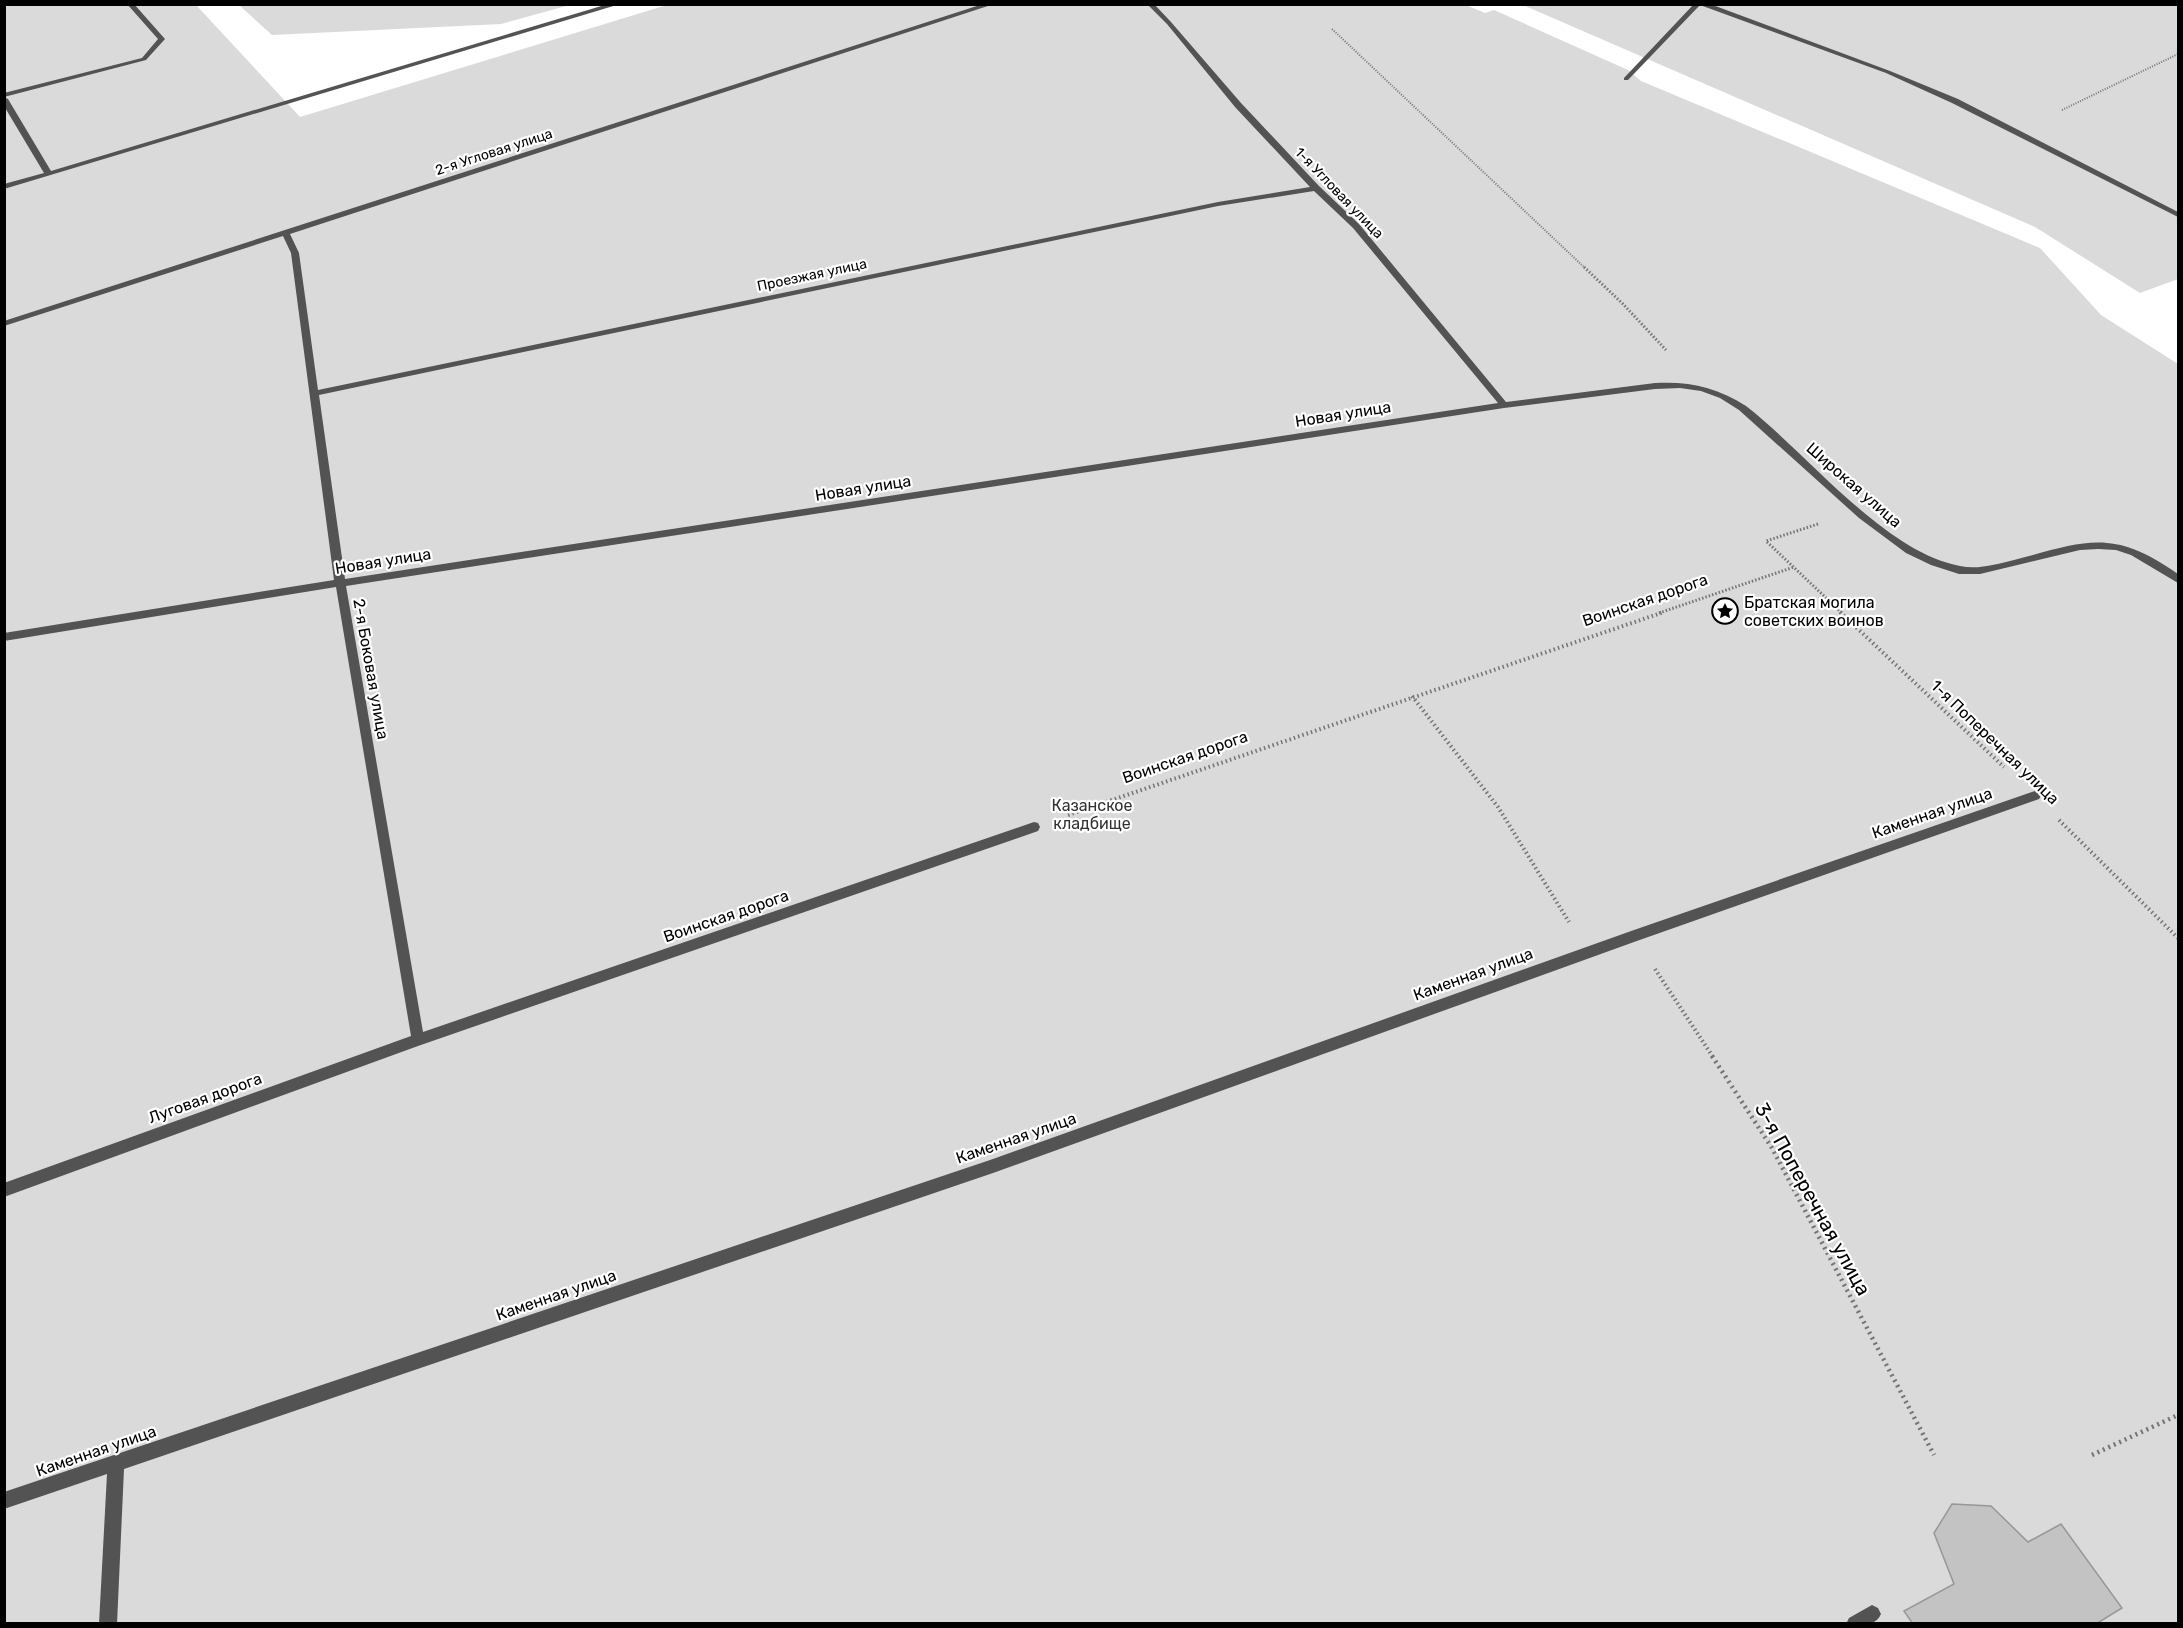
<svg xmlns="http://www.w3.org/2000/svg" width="2183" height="1628" viewBox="0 0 2183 1628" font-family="Rubik,sans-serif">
<rect width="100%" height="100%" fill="#fff"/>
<path fill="#dadada" d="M5,5H196L300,117L667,5H1466L1485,13L1494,10L1628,70L1641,81L2040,248L2101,315L2178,364V1623L5,1624Z
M239,5H570L501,24L272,35Z
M1523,5H2178V279L2140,293L2035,227Z"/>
<path fill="#c3c3c3" stroke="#979797" stroke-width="1.5" d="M1952,1504L1991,1506L2028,1542L2061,1524L2122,1608L2096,1624H1913L1904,1611L1954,1584L1934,1533Z"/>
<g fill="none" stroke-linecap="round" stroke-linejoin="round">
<path stroke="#757575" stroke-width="2" stroke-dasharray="1 1.5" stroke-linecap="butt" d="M1332,29L1585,268
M2062,110L2178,54"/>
<path stroke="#757575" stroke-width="3" stroke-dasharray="1.5 2" stroke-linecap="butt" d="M1584,267L1623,304L1666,350
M1818,524L1766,541L1842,613
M1659,613L1794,567"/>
<path stroke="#757575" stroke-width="4" stroke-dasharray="1.5 3" stroke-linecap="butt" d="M1840,612L2004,767
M1412,696L1498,807L1569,922
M1068,815L1664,612
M2059,820L2178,938
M1655,969L1713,1057"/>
<path stroke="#757575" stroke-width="4.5" stroke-dasharray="2 4" stroke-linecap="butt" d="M1712,1056L1772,1148L1934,1455
M2092,1455L2178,1415"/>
<path fill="#535353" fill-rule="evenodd" d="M127,4H134L165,39L146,60L4,97V93L142,58L158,39Z
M608,4H620L4,189V184L44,173L4,106V97L8,99L51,171Z
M983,4H994L290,234L299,253L318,390L1218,202L1310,187L1235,107L1167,24L1147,4H1154L1171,22L1241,103L1319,186L1359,224L1506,402L1655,383C1689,381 1717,387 1746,406C1807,453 1884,552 1960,566C1978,570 1997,564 2014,560C2087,541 2112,528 2178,574V583L2131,555L2116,550L2098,549L2080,550L1980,574H1959L1931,565L1906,553L1859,518L1739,410L1720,398L1701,391L1680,388L1655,389L1504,408L346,586L423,1032L1034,822L1038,823L1040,827L1038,831L418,1046L4,1197V1183L411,1036L336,587L4,641V633L334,580L291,253L283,236L4,326V321ZM1314,191L1353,228L1498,403L345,579L319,395L1218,206Z
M1694,4H1710L1890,71L1958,99L2178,212V217L1952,103L1886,73L1700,5L1628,80H1624V78Z
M2035,791L2039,793L2041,796L2039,799L1634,942L993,1173L124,1469L117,1624H99L107,1474L4,1509V1492L993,1159L1634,930Z
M1872,1605L1878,1608L1881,1614C1875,1628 1859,1624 1846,1624L1849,1618Z"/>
</g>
<defs>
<g id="sight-ring" transform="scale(1.35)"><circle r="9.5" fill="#fff" stroke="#000" stroke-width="1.5"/><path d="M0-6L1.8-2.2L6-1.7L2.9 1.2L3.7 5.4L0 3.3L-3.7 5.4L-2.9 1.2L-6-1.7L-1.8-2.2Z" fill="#000"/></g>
</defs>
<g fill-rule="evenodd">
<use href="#sight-ring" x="1725" y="611"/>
</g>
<g text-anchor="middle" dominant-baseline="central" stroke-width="4.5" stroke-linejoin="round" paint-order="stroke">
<g font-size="14" fill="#000" stroke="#fff">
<text transform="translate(494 152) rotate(-18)">2-я Угловая улица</text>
<text transform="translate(1339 193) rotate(46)">1-я Угловая улица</text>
<text transform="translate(812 275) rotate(-12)">Проезжая улица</text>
</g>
<g font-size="16" fill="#000" stroke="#fff">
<text transform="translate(1343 414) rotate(-9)">Новая улица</text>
<text transform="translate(1854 485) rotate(41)">Широкая улица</text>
<text transform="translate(863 488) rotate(-9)">Новая улица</text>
<text transform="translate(383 561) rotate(-9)">Новая улица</text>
<text transform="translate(1645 600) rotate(-19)">Воинская дорога</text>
<text transform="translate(371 669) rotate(80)">2-я Боковая улица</text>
<text transform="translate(1995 742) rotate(44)">1-я Поперечная улица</text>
<text transform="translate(1185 757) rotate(-19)">Воинская дорога</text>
<text transform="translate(1932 813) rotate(-19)">Каменная улица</text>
<text transform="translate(726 916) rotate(-19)">Воинская дорога</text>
<text transform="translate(1473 974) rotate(-20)">Каменная улица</text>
<text transform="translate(205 1098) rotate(-20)">Луговая дорога</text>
<text transform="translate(1016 1138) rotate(-19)">Каменная улица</text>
<text transform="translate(556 1295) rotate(-19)">Каменная улица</text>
<text transform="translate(96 1451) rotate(-19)">Каменная улица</text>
</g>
<g font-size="16" fill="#000" stroke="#fff" text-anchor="start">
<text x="1744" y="602">Братская могила<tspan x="1744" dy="18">советских воинов</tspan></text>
</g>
<g font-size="16" fill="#313131" stroke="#fff">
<text x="1092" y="805">Казанское<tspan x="1092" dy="18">кладбище</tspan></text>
</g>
<g font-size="20" fill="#000" stroke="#fff">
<text transform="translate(1813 1199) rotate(61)">3-я Поперечная улица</text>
</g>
</g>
<rect width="2183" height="1628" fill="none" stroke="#000000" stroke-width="12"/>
</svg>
